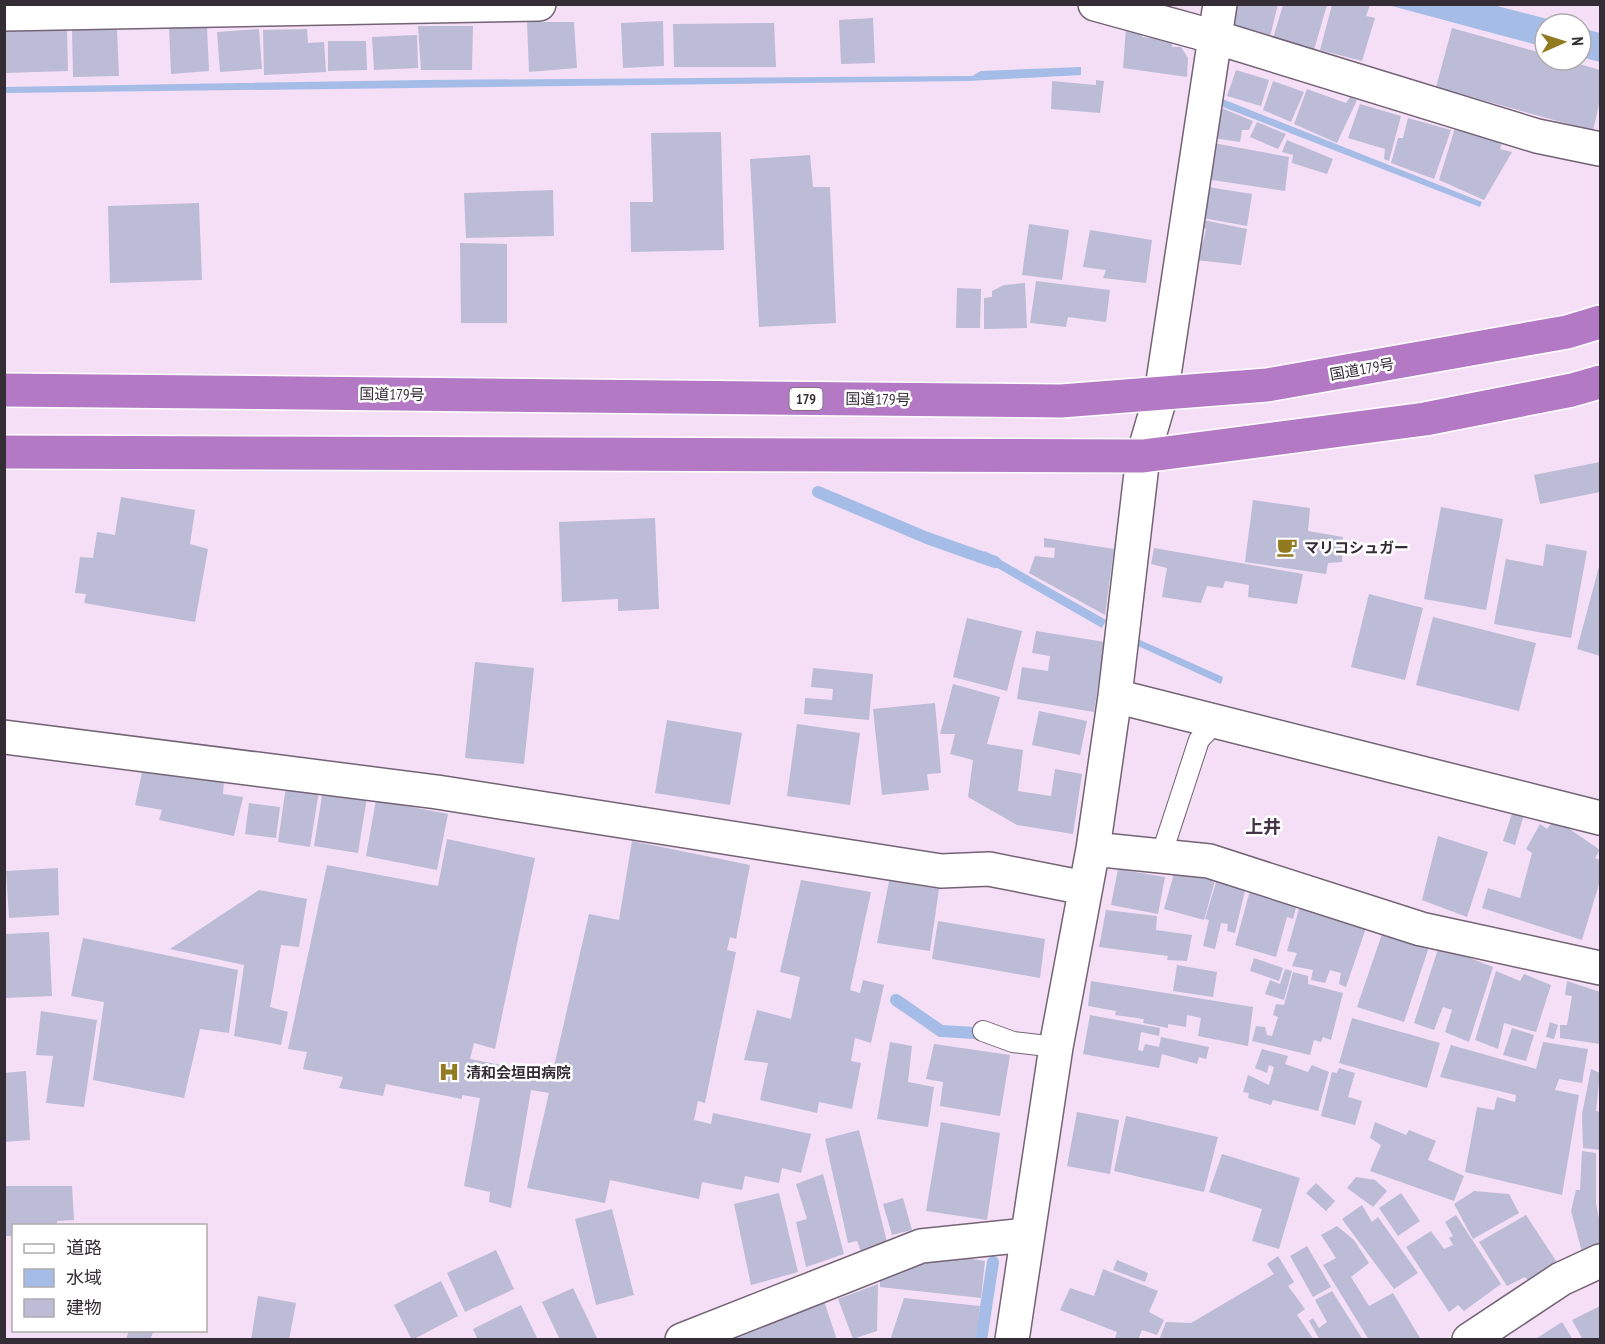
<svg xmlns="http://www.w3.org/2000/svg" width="1605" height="1344" viewBox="0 0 1605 1344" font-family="'PT Sans Narrow','Noto Sans JP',sans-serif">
<rect width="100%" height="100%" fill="#f4dff6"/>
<path fill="#a4bce6" d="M1388,5H1493L1567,24H1545V47Z
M1581,28L1600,33V62L1581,57Z
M1081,67V75L968,81L4,93L5,87L424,80L972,76L981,71Z
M1220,98L1482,202L1480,207L1218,105Z
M985,551L1106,620L1102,628L980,558Z
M1140,640L1223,677L1221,684L1136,645Z"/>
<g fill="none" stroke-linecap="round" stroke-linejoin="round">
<path stroke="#a4bce6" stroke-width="12" d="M818,492L927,538L995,562
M896,1000L941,1031L975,1033
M981,1340L993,1262"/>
</g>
<path fill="#bcbcd7" d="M1232,4H1278L1270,37L1227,26Z
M1283,5H1327L1314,50L1273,38Z
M1332,5H1370L1366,16L1375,18L1362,61L1320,50Z
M873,18L875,63L841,64L839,20Z
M663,21L664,66L623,68L621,23Z
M527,22H574L577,68L529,72Z
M774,23L776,67H674L673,24Z
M169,26L207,27L209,71L171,74Z
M418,26H473L472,70H421Z
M1126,27L1143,30L1142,37L1172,40V47H1181L1188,58L1187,77L1123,68Z
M1452,28L1545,54V60H1565L1600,70V100L1593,131L1436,87Z
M67,29L68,71L4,73V30Z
M259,29L262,69L220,72L217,32Z
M307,29L308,43L324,42L326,72L264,75L263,30Z
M72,30H117L119,76L73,77Z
M417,35L418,68L374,70L372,37Z
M328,41H366L367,70L328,71Z
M1236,70L1269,80L1261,106L1227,96Z
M1096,80L1104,81L1100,113L1051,109L1052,81L1096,85Z
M1273,81L1304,92L1291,122L1263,110Z
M1307,89L1346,103L1350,97L1357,100L1337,143L1294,124Z
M1360,104L1401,116L1389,161L1384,159L1385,149L1348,138Z
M1219,107L1253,121L1249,130H1242L1240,142L1213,138Z
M1408,118L1451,130L1434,179L1391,163L1398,138H1403Z
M1257,122L1286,134L1278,149L1250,137Z
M1455,128L1502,143L1500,149L1512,152L1484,200L1439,180Z
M721,132L724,250L631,252L630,202H653L651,133Z
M1287,140L1333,159L1327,174L1292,163L1293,155L1282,152Z
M1213,143L1289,157L1285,191L1206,179Z
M810,155L813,187H830L836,323L759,327L750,159Z
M1208,187L1252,194L1247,226L1203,218Z
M553,190L554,236L466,238L464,193Z
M199,203L202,280L110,283L108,206Z
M1203,220L1247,229L1241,265L1196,260L1199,241L1203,242L1206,229L1201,227Z
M1029,224L1069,230L1062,280L1022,275Z
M1090,230L1152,240L1146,283L1103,278L1106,270L1083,267Z
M460,243L507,244V323H461Z
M1036,281L1110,290L1106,322L1068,317L1066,327L1030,323Z
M1025,283L1027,328L984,329V298L992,297V291L1004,285Z
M957,288L981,289L980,328H956Z
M1600,462V492L1540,504L1534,475Z
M121,497L195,510L190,544L208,549L195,622L84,603L86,594L75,593L80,557L93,558L97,532L115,535Z
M1253,500L1310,508L1308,531L1343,537L1342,562L1328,563L1326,574L1245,562Z
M1441,507L1503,519L1486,610L1424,599Z
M655,518L659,609L618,611V599L562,602L559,522Z
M1044,538L1114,549L1105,615L1029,573L1035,556L1054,558L1055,548L1044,547Z
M1546,544L1587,551L1571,638L1494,624L1506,559L1543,566Z
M1154,548L1303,574L1297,604L1248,597L1249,585L1225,581L1223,588L1207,586L1201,603L1162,597L1167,568L1151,564Z
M1600,563V656L1577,649Z
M1369,594L1423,608L1405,680L1351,667Z
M1433,617L1536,643L1519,711L1416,685Z
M967,618L1022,631L1007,691L953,677Z
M1036,631L1105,642L1094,712L1017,699L1022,667L1048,671L1050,656L1032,653Z
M475,662L534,668L524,764L465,758Z
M813,668L873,674L869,720L804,714L805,698L832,700L833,689L811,687Z
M953,684L1000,697L987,744L1023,750L1018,791L1051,796L1055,769L1082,774L1073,834L1017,825L968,797L973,760L950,754L955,734H940Z
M935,703L941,773L927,774L929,790L882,795L873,709Z
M1039,711L1087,721L1080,755L1032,745Z
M667,720L742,733L730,805L655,793Z
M797,724L860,733L850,805L787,796Z
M143,768L224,781L223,794L243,797L234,836L159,820L162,810L135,805Z
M286,786L319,791L310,847L278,842Z
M323,789L367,797L358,853L314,846Z
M376,800L448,814L437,870L366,856Z
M249,803L280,807L276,838L245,834Z
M1514,807L1525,811L1515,845L1503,841Z
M1555,819L1600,850L1595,858L1600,860V881L1582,940L1482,908L1488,888L1520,898L1532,853L1526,849L1540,824L1547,829Z
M1438,836L1488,852L1467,917L1422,900Z
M447,839L535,858L495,1049L474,1043L470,1059L552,1075L589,914L619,920L632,841L750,865L736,939L730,937L727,950L736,952L705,1103L698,1101L694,1120L711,1124L713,1113L811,1134L801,1173L782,1168L779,1183L745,1176L742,1190L702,1182L699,1199L610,1180L605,1203L527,1188L549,1093L531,1090L511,1208L489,1202L490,1192L464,1186L480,1098L462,1095V1099L386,1084L383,1096L339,1088L343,1077L303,1069L307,1052L288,1049L327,865L438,886Z
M1176,866L1216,877L1204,920L1164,909Z
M58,868L59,915L9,918L6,871Z
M1118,869L1165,877L1158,914L1111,905Z
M1217,879L1246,886L1235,933L1227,931L1228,924L1221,923L1215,949L1203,946L1209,920L1205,919Z
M801,880L871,892L850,990L860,993L863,980L884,985L871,1043L855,1038L851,1061L861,1063L852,1109L819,1102L817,1113L760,1100L768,1063L744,1060L757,1010L791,1019L800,977L780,972Z
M889,881L939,889L930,951L877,943Z
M1251,887L1298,900L1293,919L1287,917L1276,957L1235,945Z
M259,890L307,899L299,947L281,945L270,1007L288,1012L281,1045L234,1036L244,965L170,949Z
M1300,905L1368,922L1346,987L1339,984L1341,973L1330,970L1325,983L1311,980L1313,970L1292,966L1297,953L1287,951Z
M1106,910L1157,916L1156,930L1192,935L1187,961L1167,960L1168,956L1099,947Z
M938,921L1045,939L1040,978L932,959Z
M1383,931L1429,947L1404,1022L1357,1007Z
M49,932L52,996L4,998V934Z
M83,938L238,970L229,1033L200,1029L184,1098L93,1080L104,1002L71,996Z
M1439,946L1493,967L1469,1042L1445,1032L1452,1010L1443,1007L1434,1030L1414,1023Z
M1254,958L1283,968L1279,981L1250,971Z
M1177,965L1217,972L1213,997L1173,991Z
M1285,969L1292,971L1284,1000L1265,994L1270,980L1280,984Z
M1496,971L1520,981L1524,974L1551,985L1536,1032L1504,1023L1498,1049L1475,1040Z
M1293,972L1308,976V984L1343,993L1331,1040L1323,1037L1321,1042L1314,1040L1310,1055L1252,1041L1256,1026L1265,1027L1267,1035L1272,1036L1278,1017L1273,1015L1276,1004L1284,1005Z
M1091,981L1253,1007L1248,1046L1198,1036L1201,1018L1187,1015L1186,1027L1168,1024V1028L1143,1023L1144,1019L1115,1015L1116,1011L1088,1006Z
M1567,981L1600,992V1044L1560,1038V1025H1567L1572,996L1565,995Z
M41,1011L97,1020L84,1107L46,1103L53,1056L36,1055Z
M1090,1015L1160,1028L1159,1036L1141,1032L1138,1050L1143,1051L1145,1044L1159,1047L1161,1037L1209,1047L1206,1059L1199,1057L1197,1064L1162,1054L1159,1068L1083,1054Z
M1352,1018L1440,1043L1427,1088L1339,1063Z
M1550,1022L1558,1025L1554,1039L1546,1037Z
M1512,1028L1534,1035L1526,1061L1503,1055Z
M890,1042L912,1046L908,1082L934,1087L928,1127L877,1119Z
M1543,1042L1588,1049L1582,1083L1559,1079L1555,1090L1579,1095L1562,1195L1465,1172L1477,1107L1494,1110L1497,1097L1515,1102L1516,1095L1440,1077L1451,1045L1536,1069Z
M934,1044L1010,1055L1000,1116L940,1106L943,1082L926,1079Z
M1262,1049L1288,1056L1285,1064L1308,1072L1312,1065L1329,1072L1318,1111L1273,1100L1271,1105L1248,1098L1249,1093L1243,1092L1248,1075L1269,1085L1274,1067L1269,1065L1267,1073L1255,1068Z
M1339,1068L1355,1073L1348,1097L1362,1101L1355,1125L1321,1116L1332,1072L1337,1073Z
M1591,1069L1600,1073L1596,1111L1600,1112V1150L1583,1148L1582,1114Z
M26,1071L30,1140L4,1142V1073Z
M1077,1112L1119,1120L1110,1174L1067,1166Z
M1126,1116L1218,1137L1204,1192L1114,1171Z
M941,1122L1000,1133L987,1220L926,1211Z
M1375,1122L1406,1135L1409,1130L1436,1141L1428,1160L1464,1176L1454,1201L1370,1171L1381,1145L1370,1138Z
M859,1130L888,1246L861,1252L857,1241L848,1243L825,1139Z
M1582,1151L1596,1153V1204L1600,1223V1247L1582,1252L1571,1211L1576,1190H1580Z
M1222,1154L1300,1178L1279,1249L1252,1241L1262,1209L1209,1192Z
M823,1174L844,1254L806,1267L796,1222L807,1219L796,1184Z
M1356,1177L1375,1180L1387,1191L1373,1207L1347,1188Z
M1316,1183L1335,1201L1326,1211L1306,1193Z
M4,1186H72L74,1220L57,1221V1226H14V1236H4Z
M1474,1191L1509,1194L1519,1213L1473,1239L1454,1204Z
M779,1193L798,1272L751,1285L734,1204Z
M1401,1193L1420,1221L1398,1236L1379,1208Z
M903,1198L912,1230L892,1235L883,1204Z
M1362,1205L1372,1222L1378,1217L1418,1273L1394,1289L1342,1219Z
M612,1209L634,1295L596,1305L575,1219Z
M1456,1215L1501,1284L1464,1311L1458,1305L1449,1312L1406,1247L1431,1231L1444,1249L1453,1245L1449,1238L1453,1236L1445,1222Z
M1526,1215L1560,1267L1531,1285L1525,1277L1507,1286L1479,1242Z
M1337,1226L1354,1240L1369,1263L1351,1277L1369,1306L1393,1293L1420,1338L1369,1340L1323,1265L1336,1258L1321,1235Z
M1307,1246L1331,1287L1313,1297L1290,1256Z
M496,1250L514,1289L465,1312L447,1273Z
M945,1255L985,1261L981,1298L880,1287V1279Z
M1278,1256L1294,1282L1288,1286L1305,1309L1297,1315L1314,1340H1159L1166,1322L1191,1323L1274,1274L1267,1264Z
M1117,1260L1148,1273L1145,1282L1113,1270Z
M1103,1269L1158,1291L1149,1312L1164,1320L1157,1335L1142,1330L1138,1340H1119L1115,1338L1117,1332L1060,1310L1070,1288L1094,1296Z
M441,1281L458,1316L412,1340L394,1305Z
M878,1284L877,1331L853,1339L838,1299Z
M573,1288L598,1340H560L542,1302Z
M1332,1291L1363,1340H1320L1309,1321L1313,1318L1319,1328L1327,1322L1315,1300Z
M822,1295L837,1340H707Z
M258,1296L296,1303L289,1340H251Z
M904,1298L980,1306L976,1340H890Z
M521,1305L538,1340H478L473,1329Z
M1600,1306V1340H1583L1572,1320Z
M1562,1322L1573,1340H1534Z
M129,1330H154L150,1340H126Z"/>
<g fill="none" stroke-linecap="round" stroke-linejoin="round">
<g stroke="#746275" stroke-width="22">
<path id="lane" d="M1161,856L1199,740L1216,722
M983,1031L1013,1042L1056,1047"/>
</g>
<g stroke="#746275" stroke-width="36">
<path id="street" d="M1095,4L1215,37L1537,136L1600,149
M4,14L539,4
M1115,696L1600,818
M4,737L437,792L941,871L989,869L1085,888
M1093,849L1209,861L1421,929L1600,968
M682,1340L921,1246L1027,1235
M1012,1340L1056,1047L1093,849L1115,696L1143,456L1161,395L1220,4
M1469,1340L1561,1279L1600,1261"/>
</g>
<g stroke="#fff" stroke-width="36">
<path id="highway" d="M4,390L1061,401L1267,385L1567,332L1600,322
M4,452L1143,456L1425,419L1572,390L1600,382"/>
</g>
<use href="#lane" stroke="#fff" stroke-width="20"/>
<use href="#street" stroke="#fff" stroke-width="33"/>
<use href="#highway" stroke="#b479c4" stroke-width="33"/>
</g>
<defs>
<g id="cafe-bare" transform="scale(1.62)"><path d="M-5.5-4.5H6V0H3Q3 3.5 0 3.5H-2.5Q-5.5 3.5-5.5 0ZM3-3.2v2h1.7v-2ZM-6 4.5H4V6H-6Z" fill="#917a20" stroke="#fff" stroke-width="2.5" paint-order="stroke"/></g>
<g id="hospital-bare" transform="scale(1.62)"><path d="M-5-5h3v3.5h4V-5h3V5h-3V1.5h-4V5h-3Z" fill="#917a20" stroke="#fff" stroke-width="2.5" paint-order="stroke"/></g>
</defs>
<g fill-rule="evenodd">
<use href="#cafe-bare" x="1287" y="547"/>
<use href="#hospital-bare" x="449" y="1072"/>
</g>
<g text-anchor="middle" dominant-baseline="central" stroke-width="5" stroke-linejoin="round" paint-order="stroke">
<rect fill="#fff" stroke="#726c72" stroke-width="1.5" x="789.5" y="388" width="33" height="22" rx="4.5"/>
<g font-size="14" font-weight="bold" fill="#352d35">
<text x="806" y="399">179</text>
</g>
<g font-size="15" fill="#352d35" stroke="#fff">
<text transform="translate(1362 369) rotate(-10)">国道179号</text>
<text transform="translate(392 394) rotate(1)">国道179号</text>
<text transform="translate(878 399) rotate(1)">国道179号</text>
</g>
<g font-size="15" font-weight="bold" fill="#352d35" stroke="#fff" text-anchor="start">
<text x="1304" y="547">マリコシュガー</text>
<text x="466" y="1072">清和会垣田病院</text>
</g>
<g font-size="18" font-weight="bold" fill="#443446" stroke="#fff">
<text x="1263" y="826">上井</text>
</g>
</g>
<rect width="1605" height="1344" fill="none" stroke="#352d35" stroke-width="12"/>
<rect x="12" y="1224" width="195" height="108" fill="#ffffff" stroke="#aeabae" stroke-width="1.5"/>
<rect x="24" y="1244" width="30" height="9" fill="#ffffff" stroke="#aeabae" stroke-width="1.5"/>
<text x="66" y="1254" font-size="18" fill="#352d35">道路</text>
<rect x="24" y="1269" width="30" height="18" fill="#a4bce6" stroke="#aeabae" stroke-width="1.5"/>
<text x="66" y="1284" font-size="18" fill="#352d35">水域</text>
<rect x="24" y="1299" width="30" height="18" fill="#bcbcd7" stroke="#aeabae" stroke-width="1.5"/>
<text x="66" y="1314" font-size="18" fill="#352d35">建物</text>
<g transform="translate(1563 42) rotate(87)"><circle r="28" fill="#ffffff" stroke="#aeabae" stroke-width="1.5"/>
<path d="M0-4.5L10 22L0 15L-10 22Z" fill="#917a20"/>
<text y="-9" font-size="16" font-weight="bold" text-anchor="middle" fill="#352d35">N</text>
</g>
</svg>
